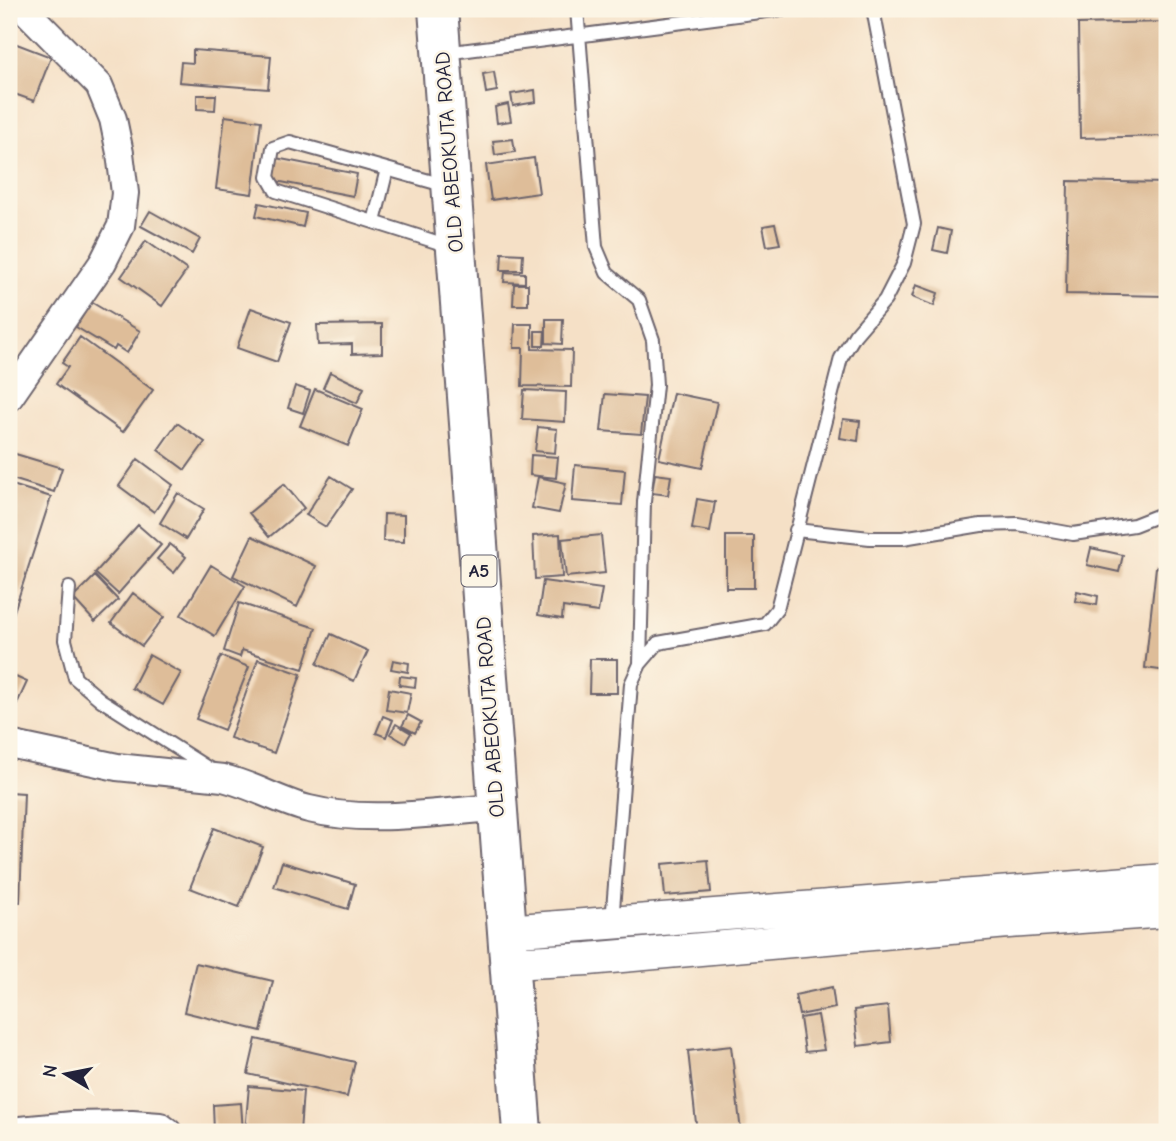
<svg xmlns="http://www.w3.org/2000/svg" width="1176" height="1141" viewBox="0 0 1176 1141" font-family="'Comic Neue',sans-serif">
<rect width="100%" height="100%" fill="#fcf5e5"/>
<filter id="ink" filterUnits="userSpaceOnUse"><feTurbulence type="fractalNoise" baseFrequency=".0143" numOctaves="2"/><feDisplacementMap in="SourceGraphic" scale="14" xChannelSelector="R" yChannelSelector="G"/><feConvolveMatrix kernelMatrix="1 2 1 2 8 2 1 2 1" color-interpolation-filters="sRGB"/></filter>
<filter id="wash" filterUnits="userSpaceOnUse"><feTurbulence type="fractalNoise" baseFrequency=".00686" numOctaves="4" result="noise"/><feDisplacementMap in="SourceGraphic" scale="28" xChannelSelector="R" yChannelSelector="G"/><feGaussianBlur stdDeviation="1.57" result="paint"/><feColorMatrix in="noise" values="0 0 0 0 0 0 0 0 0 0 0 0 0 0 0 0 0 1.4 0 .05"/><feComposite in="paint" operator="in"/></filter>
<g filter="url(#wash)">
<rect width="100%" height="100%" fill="#f5e0c6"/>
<g id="blocks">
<path fill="#debd99" d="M1167,22V136L1080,138L1078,24Z
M9,41L51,57L34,101L9,92Z
M193,50L271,56L268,89L179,82L181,62L193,63Z
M494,72L497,91L486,93L483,74Z
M535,90L536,102L513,106L511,94Z
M197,95H216L215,110L197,109Z
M508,104L511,121L497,123L495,107Z
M225,116L261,121L252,194L216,189Z
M513,139L515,152L495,155L493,141Z
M276,158L357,174L353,196L271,180Z
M534,158L539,193L491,200L486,165Z
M1068,181L1167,183V296L1066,294Z
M259,203L306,213L303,227L256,216Z
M150,211L200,239L192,254L141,226Z
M775,224L780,244L767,246L763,226Z
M938,228L951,231L947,253L933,250Z
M146,241L187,270L162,306L121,277Z
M502,253L523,254L522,270H501Z
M505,272L525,273V283L504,282Z
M514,284H528V305H513Z
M916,285L938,293L934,306L912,297Z
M91,302L140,331L127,353L116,346L114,350L76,327Z
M251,308L291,322L277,362L237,348Z
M546,319H563L562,344L546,343Z
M382,324V353L352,354V344L318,345L317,325Z
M515,324H532V349L572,350L571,387L522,386L523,348H514Z
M535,331H545L544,346H535Z
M80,337L153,390L123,432L56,384L68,367L62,363Z
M330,372L364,388L357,403L323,388Z
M295,386L310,391L303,413L288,408Z
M315,389L363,409L348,446L300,426Z
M524,390L566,392L565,422L522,419Z
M673,393L717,402L702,468L659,459Z
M605,394L645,397L641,434L601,431Z
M843,419L860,421L858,441L840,438Z
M177,423L205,442L185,470L158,450Z
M538,427L557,429L555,453L535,451Z
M9,452L62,468L54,492L9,478Z
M531,455L558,457L556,478L530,475Z
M138,459L173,485L154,512L119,486Z
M575,465L625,470L622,505L572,501Z
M655,474L671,476L668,495L652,493Z
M331,476L352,489L326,527L306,515Z
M538,477L566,483L559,513L532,508Z
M9,484L51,497L9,627Z
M284,484L304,508L269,537L249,513Z
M178,493L204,509L186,539L160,523Z
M697,499L715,502L710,532L692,529Z
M384,514L404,515V542L383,541Z
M138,525L161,545L118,594L95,573Z
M560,534L562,577L535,579L533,536Z
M601,535L605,573L566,577L562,539Z
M252,536L316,566L297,607L233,576Z
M726,536H754V588H726Z
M170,544L186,557L174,573L157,559Z
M1091,548L1123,555L1119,572L1087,565Z
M211,565L245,586L215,636L181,615Z
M1156,567L1167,569V671L1145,668Z
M95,576L118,600L95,622L73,598Z
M543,581L602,589L598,612L563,607L562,619L538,615Z
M1077,591L1098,596L1097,605L1075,601Z
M133,593L164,617L142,646L111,623Z
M239,603L316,628L303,669L242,650L240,657L224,651Z
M331,634L368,651L354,681L317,664Z
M149,655L181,673L163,705L132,688Z
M221,656L249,667L224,730L196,719Z
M258,659L301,674L274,753L230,738Z
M590,659H617V693H589Z
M393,660L409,663L408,672L391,669Z
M9,674L27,682L9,721Z
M400,676L416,678L415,687L399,685Z
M389,689L411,693L407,713L386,710Z
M408,715L421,722L415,733L402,726Z
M383,716L393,720L386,737L376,733Z
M396,724L411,733L405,743L390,734Z
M9,792L24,793L20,902H9Z
M214,828L263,847L239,907L190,888Z
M708,860L711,892L665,896L662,864Z
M282,862L355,884L348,909L274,887Z
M196,963L273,981L261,1031L184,1012Z
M832,987L835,1008L799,1015L795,995Z
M888,1006L891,1042L858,1046L854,1010Z
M818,1015L824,1050L805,1052L800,1018Z
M256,1039L355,1062L347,1097L248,1074Z
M731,1046L741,1132H697L688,1051Z
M249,1086L303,1091L300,1132H245Z
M241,1103L243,1132H214L213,1105Z"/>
</g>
</g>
<g filter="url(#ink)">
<use href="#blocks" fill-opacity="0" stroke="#6c646c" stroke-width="2"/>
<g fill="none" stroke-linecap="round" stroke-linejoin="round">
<g stroke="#6c646c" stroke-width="16">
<path id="service" d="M577,9L596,247L607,273L639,300L653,340L656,385L644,502L640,664
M445,53L783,9
M447,186L290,142L273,148L268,177L276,191L449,246
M374,222L387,169
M796,530L870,538H903L981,525L1018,524L1073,534L1134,525L1167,512
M69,588L65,640L75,678L101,700L211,770
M612,922L631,684L640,664L658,643L765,624L777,609L841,358L855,335L885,300L904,263L914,224L873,9"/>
</g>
<g stroke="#6c646c" stroke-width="30">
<path id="minor" d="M9,398L103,262L121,226L125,193L120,153L113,119L99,85L24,9
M9,744L117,767L223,778C253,785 280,802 309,809C369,824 435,812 496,808
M9,1131L73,1125L132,1124L160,1126L168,1132"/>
</g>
<g stroke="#6c646c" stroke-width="35">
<path id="tertiary" d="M506,931L1167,880
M509,963L588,959L1008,922L1167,911"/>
</g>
<g stroke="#6c646c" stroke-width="42">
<path id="trunk" d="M438,9L522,1132"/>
</g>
<use href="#service" stroke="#fff" stroke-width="12"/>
<use href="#minor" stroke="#fff" stroke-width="26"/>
<use href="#tertiary" stroke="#fff" stroke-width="32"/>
<use href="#trunk" stroke="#fff" stroke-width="38"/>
</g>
</g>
<g text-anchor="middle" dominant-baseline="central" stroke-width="5" stroke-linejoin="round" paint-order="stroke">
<rect fill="#fcf5e5" stroke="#63616e" stroke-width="2" x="461.5" y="555.5" width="35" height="31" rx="5"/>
<g font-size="19" font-weight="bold" fill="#22223b">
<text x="479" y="571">A5</text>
</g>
<g font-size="21" fill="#22223b" stroke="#fcf5e5">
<text transform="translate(449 152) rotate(-94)">OLD ABEOKUTA ROAD</text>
<text transform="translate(490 717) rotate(-94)">OLD ABEOKUTA ROAD</text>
</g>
</g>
<rect width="1176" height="1141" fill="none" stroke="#fcf5e5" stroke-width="35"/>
<g transform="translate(66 1074) rotate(280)" stroke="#fcf5e5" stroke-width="5" paint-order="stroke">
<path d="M0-5L12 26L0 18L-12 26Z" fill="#22223b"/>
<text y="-10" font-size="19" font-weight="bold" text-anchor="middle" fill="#22223b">N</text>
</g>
</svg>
